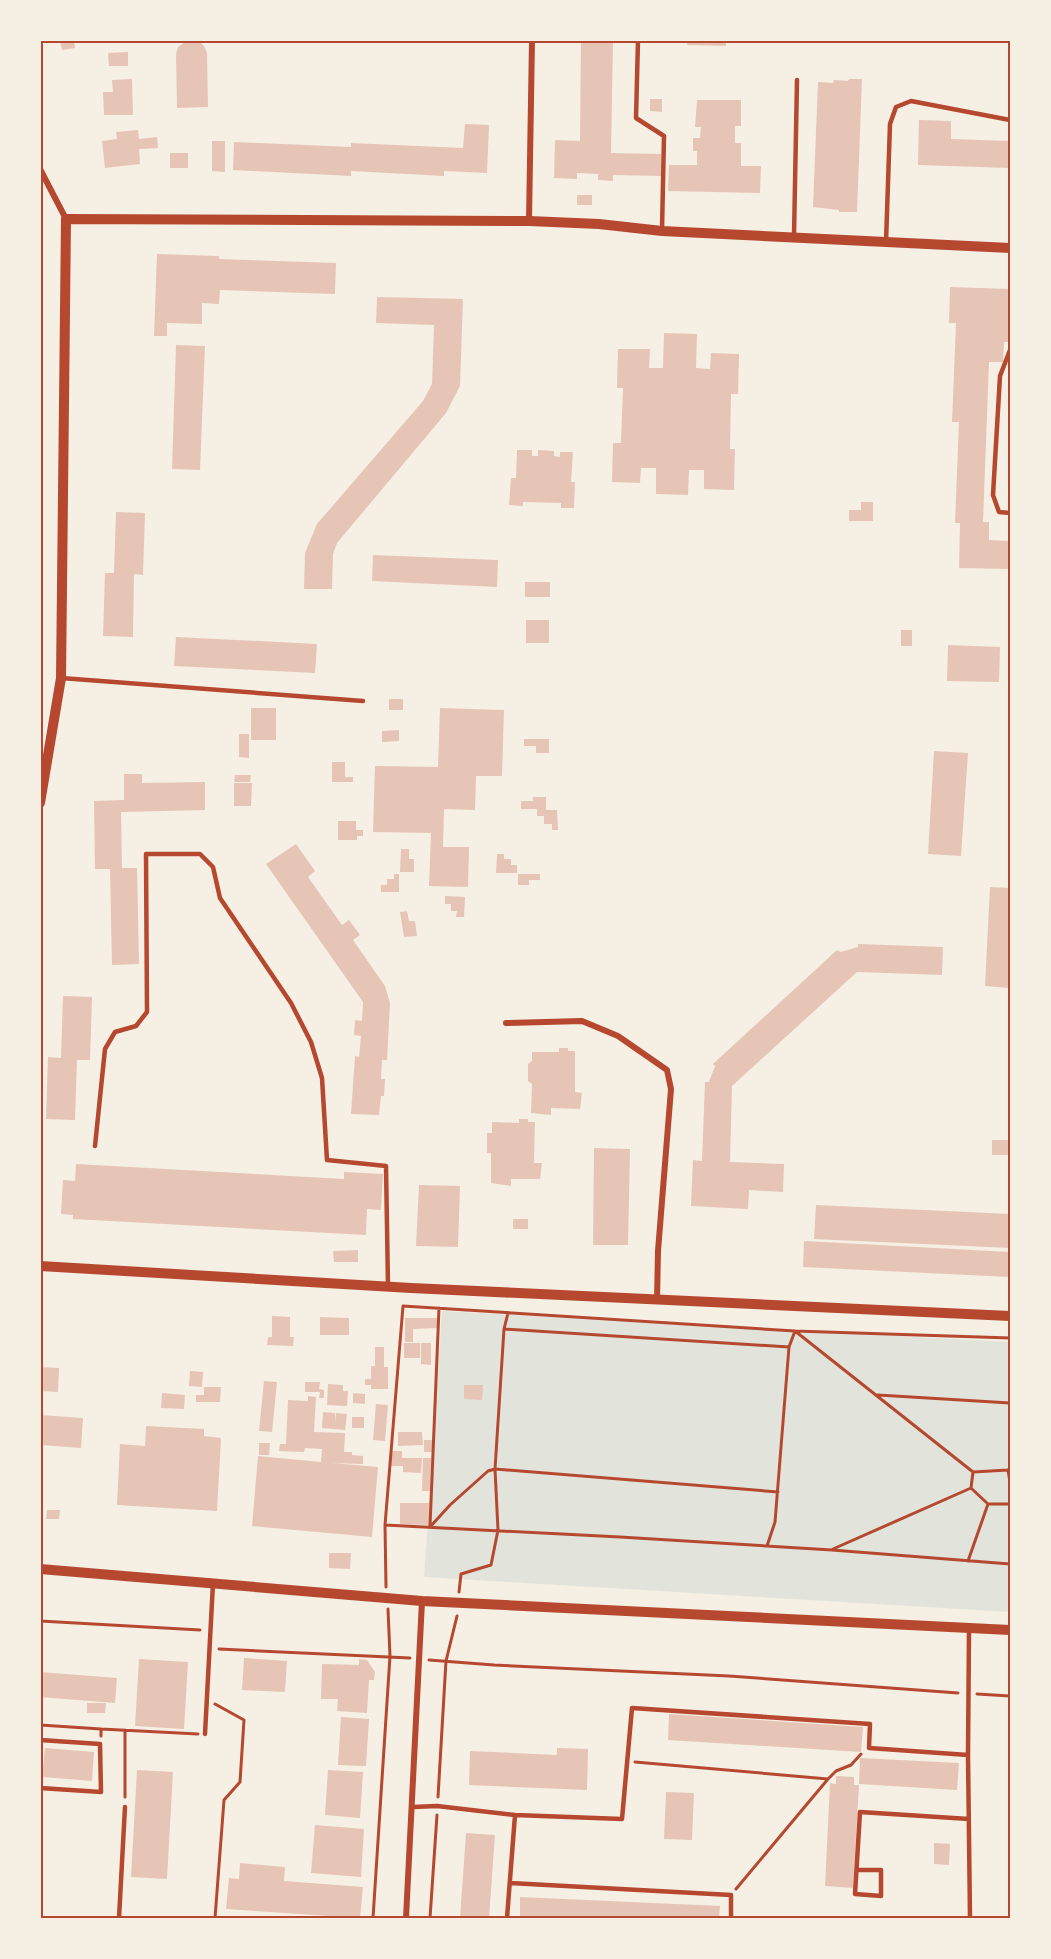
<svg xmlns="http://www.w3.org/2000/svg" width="1051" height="1959" viewBox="0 0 1051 1959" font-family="'Golos Text',sans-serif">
<rect width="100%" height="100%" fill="#f6efe4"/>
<path fill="#e2e4dc" d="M442,1311L1010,1342V1612L424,1577Z"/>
<path fill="#e6c5b7" d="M60,40H74L75,48L62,50Z
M188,40L199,41L204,46L207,53L208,107L177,108L176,54L178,47Z
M581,40H613L611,153L661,154V176L613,175V181L598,180V174L577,173V179L554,178L555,140L580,141Z
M688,40H726V46L687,45Z
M128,52V66H109L108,53Z
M132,79L133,115H104L103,92H113L112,80Z
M849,79H862L857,212H839V210L813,207L818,82L833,83L834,80L848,81Z
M650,99H662V112L650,111Z
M697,100H741V126H735V143H741V166H761L760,193L668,191L669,165H697V151H693V138H700L701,127H695Z
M919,120L951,121V139L1010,141V168L918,165Z
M465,124L489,125L487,173L444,171V176L351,171V176L233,170L234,142L351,147V143L463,148Z
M138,130L139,139L157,137L158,148L139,149L140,164L105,168L102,141L117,139L116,132Z
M212,141H225V172L212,171Z
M170,153H188V168H170Z
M577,195H592V205H577Z
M157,254L219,256V259L336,263L335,294L220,290L219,304L202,303V324L167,323V336H154Z
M950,287L1010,289V342H1004L1003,362H989L983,522H989V540L1010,541V569L959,568L960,523H955L959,422H952L956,323H949Z
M377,297L463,299L460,386L446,413L337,543L333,554L332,589H304L305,553L317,524L423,401L432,384L434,325L376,323Z
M664,333L697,334L696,368L710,369L711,353L739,354L738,394H731L730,449H735L734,490L704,489V470H689L688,495L656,494V468H641L640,483L612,482L613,443H621L623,388H617L618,349H650L649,368H663Z
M176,345L205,346L200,470L172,469Z
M517,450H532V456H538V450L554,451V456L560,457V452H573L571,482H575L574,508H561V503L523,502V506L509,505L511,478H516Z
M861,502H873V521H849V510H861Z
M116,512L145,513L143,575L134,574L133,637L103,636L105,573H114Z
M373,555L498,560L497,587L372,581Z
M525,582H550V597H525Z
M526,620H549V643H526Z
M901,630H912V646H901Z
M176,637L317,644L315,673L174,666Z
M948,645L1000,647L999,682L947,681Z
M389,699H403V710H389Z
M251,708H276V740H251Z
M440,708L504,710L502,776H476L475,810L444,809L443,847H469L468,887L429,886L431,833L373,832L375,766L438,767Z
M399,730V741L382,742V731Z
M239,734H249V758L239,757Z
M524,739H549V753H536V746H524Z
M934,751L968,753L961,856L928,854Z
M332,762H345V777H353V782H332Z
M124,774H142V783L205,782V810L121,812L122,868H137L139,964L112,965L110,869H95L94,801L124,800Z
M235,775H251L250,782H234Z
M234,783H252L251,806H234Z
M533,797H546V810H557L558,830H552V824H544V816H537V809H521V801H533Z
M338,821H356V830H363V836H357V840H338Z
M296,844L315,871L308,877L342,925L349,920L360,935L353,940L385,986L390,1003L387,1060H382L381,1079H385L384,1096H381L379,1115L351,1114L355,1056L359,1057L361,1036L354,1035L355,1020L362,1021L363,1002L266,864Z
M401,849H409V859H414V872H400Z
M497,854H504V859H511V865H517V873H496Z
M394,874H399V892H381V885H387V879H394Z
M518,874H540V880H529V885H518Z
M990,887L1010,888V988L985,986Z
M445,896L465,897L464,917H456L457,911H451V904H445Z
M407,911L409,921H415L417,936L404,937L400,912Z
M858,944L943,947L942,975L857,972L732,1086L730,1162L784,1164L783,1192L749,1190L748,1209L691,1206L693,1160L702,1161L705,1082H709L715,1066L713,1064L837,950L841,952L858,947Z
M63,996L92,997L90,1060H77L75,1120L46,1119L48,1057L61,1058Z
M559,1048H568V1051H575V1092L582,1093L580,1109L551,1108V1115L531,1113L532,1084L528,1081V1064L532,1061V1052H559Z
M519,1119H528V1122H535L534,1163H542L540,1179H511V1186L491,1183V1153H487V1133H492V1122L519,1123Z
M992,1140H1010V1155H992Z
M594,1148L630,1149L628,1245H593Z
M76,1164L344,1179V1172L383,1174L381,1210L367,1209L366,1235L73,1219V1215L61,1214L63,1180L75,1181Z
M419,1185L460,1186L458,1247L416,1246Z
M816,1205L1010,1214V1248L814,1239Z
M513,1219H528V1229H513Z
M804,1241L1010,1252V1277L803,1267Z
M358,1250V1262H334L333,1251Z
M272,1316L290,1317V1337H294L293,1346L267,1345L268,1337H272Z
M320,1317L349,1318V1335H320Z
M405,1318H437L438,1328L413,1329V1342H405Z
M404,1343H420V1358H404Z
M421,1343H431V1365L421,1364Z
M375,1347H384V1367H388V1389H371V1385H365V1379H371V1366H375Z
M40,1367L59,1368L58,1392L40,1391Z
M190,1371L203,1372L202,1387L189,1386Z
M264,1381L277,1382L272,1432L259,1431Z
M305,1382H320L319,1389L324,1390V1398H319L320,1392H305Z
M328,1384L343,1385V1391H348L347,1406L327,1405Z
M464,1385H483L482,1400L464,1399Z
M204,1387H221L220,1402H196V1395H204Z
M162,1393L185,1395L184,1409L161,1408Z
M353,1393L365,1394V1404L353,1403Z
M308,1396L316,1397L314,1432L345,1433L344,1452H352V1455L363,1456V1464L332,1463L378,1467L372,1537L252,1526L258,1456L321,1462L322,1449L305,1448L304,1452L279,1451L280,1444H286L288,1400L308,1401Z
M376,1404L388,1405L385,1441L373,1440Z
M323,1412L335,1413V1424L336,1413L347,1414L345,1430L322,1428Z
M40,1415L83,1418L81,1448L40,1445Z
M352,1417H364V1428H352Z
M146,1426L204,1429V1436L221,1438L217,1511L117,1505L120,1444L145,1446Z
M398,1432H422L423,1445L398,1446Z
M424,1440H432V1452H424Z
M259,1443H270L269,1455H259Z
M392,1451H402V1458H422L421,1473L403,1472V1466H391Z
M423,1458H431L430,1491H422Z
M400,1503H429V1525L400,1524Z
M47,1510H60L59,1519H46Z
M329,1553H351L350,1569L329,1568Z
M244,1658L287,1661L285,1692L242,1690Z
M139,1659L188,1662L184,1729L135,1726Z
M359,1659L367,1660L375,1672L374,1680H369L367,1713L337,1711L338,1699H321L322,1664L359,1665Z
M40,1672L117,1678L115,1703L40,1697Z
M87,1703H106L105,1713H87Z
M669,1714L863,1727L861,1752L668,1740Z
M341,1717L369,1719L366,1766L338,1765Z
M45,1748L94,1752L92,1781L42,1777Z
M557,1748L588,1749L587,1790L469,1785L470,1751L557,1755Z
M860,1758L959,1763L957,1790L859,1784Z
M137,1770L173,1772L167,1879L131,1877Z
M328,1770L363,1772L360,1818L325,1815Z
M836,1776L854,1777V1785H859L853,1888L825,1886L830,1783L836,1784Z
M666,1792L694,1793L692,1840L664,1839Z
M315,1825L364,1829L361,1877L311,1873Z
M466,1833L495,1835L489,1918H460Z
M934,1843L950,1844L949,1865L934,1864Z
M240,1863L285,1867L284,1881L363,1887L360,1918L226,1909L229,1878L239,1879Z
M520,1897L720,1906L719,1918H520Z"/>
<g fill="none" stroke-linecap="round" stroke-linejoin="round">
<path stroke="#b5482f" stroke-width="3" d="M504,1329L508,1313
M789,1347L795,1331L973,1472
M878,1395L1010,1403
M1010,1468L1008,1470L973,1472L971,1488L988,1504H1010
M1008,1470L1010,1482
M385,1525L620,1537L832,1550L1010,1564
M430,1526L439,1308
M430,1527L450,1505L488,1471L495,1469L498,1530L491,1565L461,1574L459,1592
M767,1546L775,1522L789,1347L504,1329L495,1469L778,1492
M833,1549L971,1488
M968,1561L988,1504
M386,1587L385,1525L403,1306L795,1331L1010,1338
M40,1621L200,1630
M219,1649L410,1658
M429,1660L494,1665L729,1676L958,1693
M977,1694L1010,1696
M40,1725L101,1729V1736
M101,1729L198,1734
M125,1730V1797
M635,1762L828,1779
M438,1797L446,1661L457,1616
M736,1889L828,1779L836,1771L851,1765L861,1754
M215,1918L224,1800L240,1782L244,1720L215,1704
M373,1918L390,1656L388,1609
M430,1918L437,1815"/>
<path stroke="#b5482f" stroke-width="4.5" d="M638,40L636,118L664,136L662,230
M794,236L797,80
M886,242L890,124L896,107L911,101L1010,120
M1010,350L1000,376L993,495L999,512L1010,513
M61,678L363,701
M95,1146L105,1049L115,1032L136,1026L147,1012L146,854H200L213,867L220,898L291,1003L311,1042L322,1078L327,1160L386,1166L388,1287
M205,1734L213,1583
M40,1740L100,1744L101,1792L40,1788
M968,1755L970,1918
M413,1807L437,1806L515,1815L507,1918
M515,1815L622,1819L632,1708L870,1724L869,1748L968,1755L969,1630
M857,1870H881V1896L855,1894L860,1812L969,1819
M510,1883L731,1895V1918
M119,1918L125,1807"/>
<path stroke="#b5482f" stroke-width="6" d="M40,169L66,219
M529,221L532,40
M506,1023L582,1021L618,1036L667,1070L671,1089L658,1251L657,1300
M406,1918L422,1601"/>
<path stroke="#b5482f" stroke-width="10" d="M40,803L61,678L66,219L529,221L599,224L662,231L1010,248
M40,1266L411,1288L1010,1316
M40,1569L422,1601L1010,1630"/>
</g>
<rect width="1051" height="1959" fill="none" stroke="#f6efe4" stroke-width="84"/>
<rect x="42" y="42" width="967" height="1875" fill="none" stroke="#b5482f" stroke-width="2"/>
</svg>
